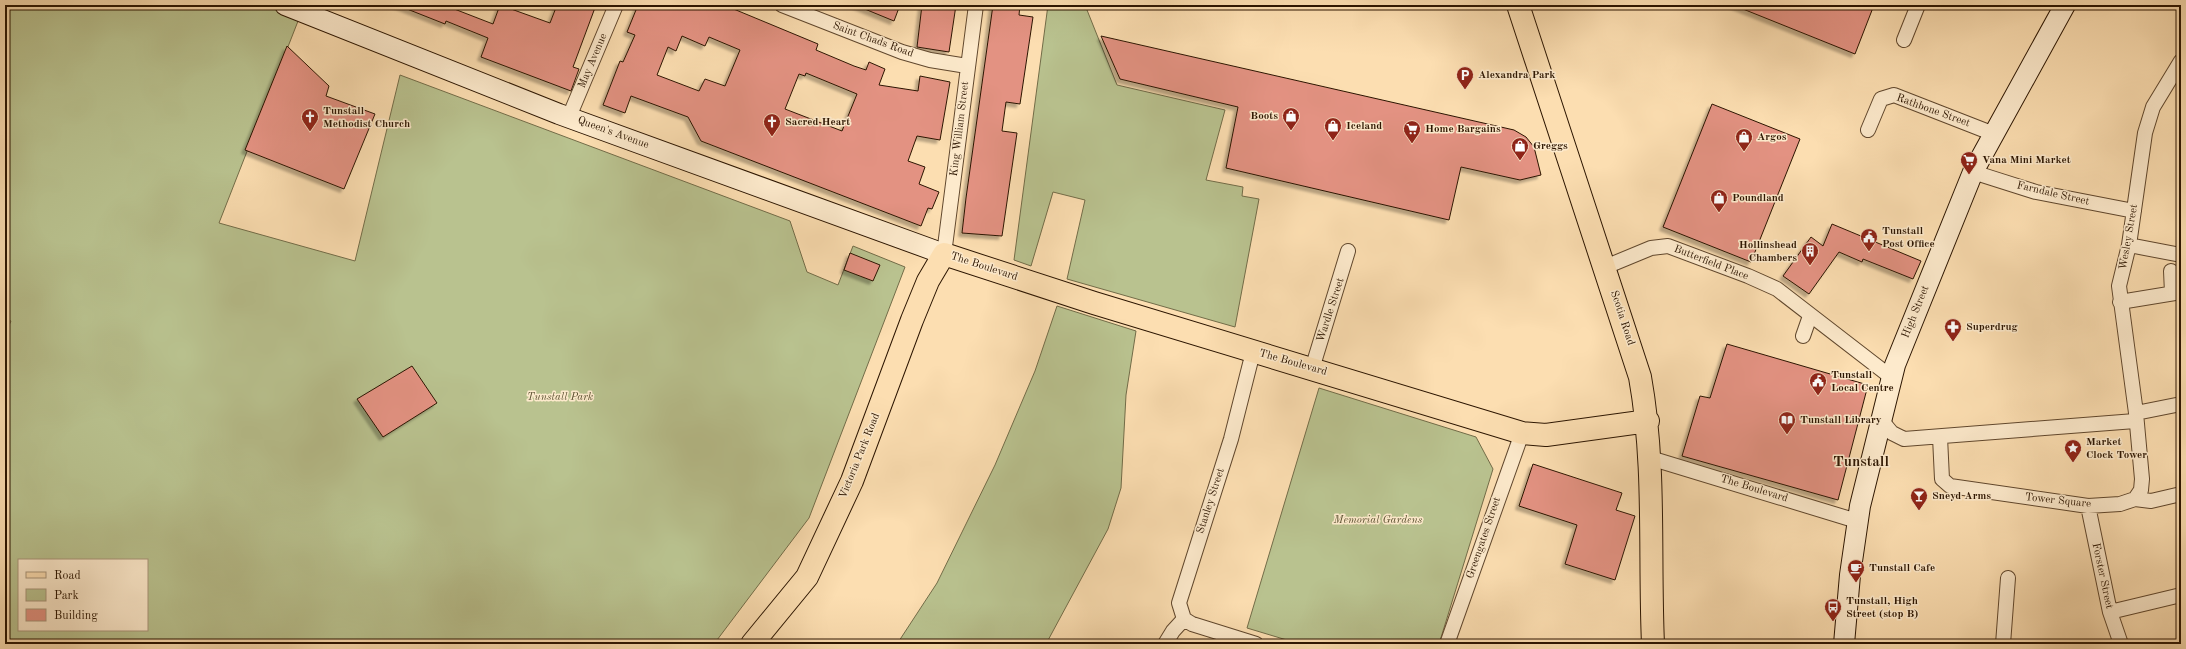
<svg xmlns="http://www.w3.org/2000/svg" width="2186" height="649" viewBox="0 0 2186 649" font-family="'Old Standard TT',serif">
<defs>
<filter id="shadow"><feDropShadow dx="-3.5" dy="3.5" stdDeviation="1" flood-color="#0004"/></filter>
</defs>
<rect width="100%" height="100%" fill="#fcdeb1"/>
<filter id="stains"><feTurbulence type="fractalNoise" baseFrequency=".005" numOctaves="4"/><feColorMatrix values="0 0 0 0 .2 0 0 0 0 .09 0 0 0 0 .02 0 0 0 .5 -.17"/></filter>
<radialGradient id="worn" r=".72"><stop offset=".6" stop-color="#630" stop-opacity="0"/><stop offset="1" stop-color="#630" stop-opacity=".3"/></radialGradient>
<path fill="#b9c28f" stroke="#726c48" fill-rule="evenodd" d="M5,5H281L300,16L219,223L355,261L400,75L790,221L807,272L838,285L853,246L905,267L809,518L714,644H5V334L11,321L5,319ZM19,560H147V630H19Z
M1048,5H1085L1117,85L1225,110L1206,180L1243,187L1242,196L1259,199L1235,327L1067,279L1085,200L1053,192L1031,266L1014,260Z
M1057,306L1136,331L1126,395L1121,488L1108,529L1046,644H897L937,583L995,465L1035,371Z
M1319,388L1476,437L1493,469L1439,644H1300L1247,628Z"/>
<path fill="#e39282" stroke="#2c1501" fill-rule="evenodd" filter="url(#shadow)" d="M397,5H444L493,24L500,5L550,23L557,5H596L573,67L579,69L571,91L481,57L488,38L446,21L445,24Z
M638,5H724L818,44L816,50L854,66L866,70L869,62L885,69L879,85L918,91L920,76L950,82L940,140L917,136L908,161L925,167L919,184L939,192L932,209L928,208L921,226L701,141L688,117L631,96L625,113L603,105L620,61L623,62L635,35L627,32ZM682,36L705,46L709,37L740,50L725,86L705,79L699,91L657,75L668,47L676,51ZM806,73L857,94L842,131L785,109L799,74L805,76Z
M855,5H900L894,21Z
M922,5H956L949,52L917,47Z
M993,5H1020L1019,15L1033,17L1020,104L1006,102L1002,131L1017,133L1002,236L962,233L966,198Z
M1733,5H1874L1855,54Z
M1101,36L1514,130L1526,137L1534,147L1541,175L1520,180L1461,167L1449,220L1226,168L1238,107L1120,79Z
M287,46L329,86L326,96L375,114L344,189L245,150Z
M1712,104L1800,139L1751,262L1663,227Z
M1832,224L1921,261L1913,279L1863,259L1862,262L1839,252L1809,294L1783,276L1811,237L1823,246Z
M850,253L880,265L873,281L844,270Z
M1727,344L1868,385L1838,500L1682,456L1700,396L1710,398Z
M412,366L437,403L383,437L357,399Z
M1533,464L1622,493L1616,510L1635,516L1615,580L1565,564L1577,525L1519,506Z"/>
<g fill="none" stroke-linecap="round" stroke-linejoin="round">
<g stroke="#60472d" stroke-width="16">
<path id="street" d="M782,5L902,52L930,60L967,66
M1904,40L1918,5
M569,117L616,5
M1868,130L1881,99L1894,95L1994,134
M1973,172L2036,192L2134,211
M2129,245L2181,255
M944,254L976,5
M1605,267L1651,248L1668,246L1748,276L1777,289L1891,377
M2171,271L2172,293
M2120,302L2181,292
M1803,336L1810,316
M1312,369L1348,251
M2136,413L2181,404
M1882,421L1892,433L1904,439L2135,421
M1940,437L1942,479L1950,486L2088,506L2120,504L2135,499L2141,490L2142,479L2136,413L2119,286L2129,245L2145,133L2153,107L2181,61
M1650,458L1857,521
M2135,499L2151,501L2181,494
M2088,506L2110,612L2121,644
M2110,612L2181,595
M1184,619L1179,603L1231,439L1253,352
M1184,619L1192,624L1256,644
M1165,644L1173,631L1184,619
M1447,644L1522,433
M2003,644L2008,578"/>
</g>
<g stroke="#2c1501" stroke-width="22">
<path id="secondary" d="M285,5L559,114L944,254
M1844,644L1850,575L1860,506L1895,365L1973,172L2065,5"/>
</g>
<g stroke="#2c1501" stroke-width="24">
<path id="primary" d="M1518,5L1640,377C1656,466 1649,555 1653,644
M752,644L807,577L852,481L912,320L928,281L944,254L1094,303L1522,433L1546,435L1648,421"/>
</g>
<use href="#street" stroke="#fdeacc" stroke-width="14"/>
<use href="#secondary" stroke="#fdeacc" stroke-width="20"/>
<use href="#primary" stroke="#fcdeb1" stroke-width="22"/>
</g>
<defs>
<g id="parking-pin" transform="scale(0.9)"><path d="M0 17L-7.5 6A9.5 9.5 0 1 1 7.5 6Z" fill="#8f2418" stroke="#fdeacc"/><path d="M-3.5-5.5H1a3.5 3.5 0 0 1 0 7H-1V5.5H-3.5ZM-1-3.4V-.6H.8a1.4 1.4 0 0 0 0-2.8Z" fill="#fff"/></g>
<g id="shop-pin" transform="scale(0.9)"><path d="M0 17L-7.5 6A9.5 9.5 0 1 1 7.5 6Z" fill="#8f2418" stroke="#fdeacc"/><path d="M-5-2.5h2.3a2.7 3.5 0 0 1 5.4 0H5L5.5 6h-11ZM-1.5-2.5h3a1.5 2.3 0 0 0-3 0Z" fill="#fff"/></g>
<g id="church-pin" transform="scale(0.9)"><path d="M0 17L-7.5 6A9.5 9.5 0 1 1 7.5 6Z" fill="#8f2418" stroke="#fdeacc"/><path d="M-1.2-6h2.4v3.5h3.3v2.4h-3.3V6h-2.4V-.1h-3.3v-2.4h3.3Z" fill="#fff"/></g>
<g id="supermarket-pin" transform="scale(0.9)"><path d="M0 17L-7.5 6A9.5 9.5 0 1 1 7.5 6Z" fill="#8f2418" stroke="#fdeacc"/><path d="M-6-5.5h2.5l.6 2H6L4.5 2H-2.5L-4.4-4H-6ZM-1.5 3.2a1.3 1.3 0 1 0 .1 0ZM3 3.2a1.3 1.3 0 1 0 .1 0Z" fill="#fff"/></g>
<g id="civic-pin" transform="scale(0.9)"><path d="M0 17L-7.5 6A9.5 9.5 0 1 1 7.5 6Z" fill="#8f2418" stroke="#fdeacc"/><path d="M-.6-6.5H3V-4.5H.6V-3L4-1V1h2V6H-6V1h2V-1L-.6-3ZM-1.2 2.5V6h2.4V2.5Z" fill="#fff"/></g>
<g id="building-pin" transform="scale(0.9)"><path d="M0 17L-7.5 6A9.5 9.5 0 1 1 7.5 6Z" fill="#8f2418" stroke="#fdeacc"/><path d="M-4-6H4V6H1V3H-1V6H-4ZM-2.5-4.3h1.7v1.8h-1.7ZM.8-4.3h1.7v1.8H.8ZM-2.5-1h1.7V.8h-1.7ZM.8-1h1.7V.8H.8Z" fill="#fff"/></g>
<g id="pharmacy-pin" transform="scale(0.9)"><path d="M0 17L-7.5 6A9.5 9.5 0 1 1 7.5 6Z" fill="#8f2418" stroke="#fdeacc"/><path d="M-2-6h4v4h4v4h-4v4h-4v-4h-4v-4h4Z" fill="#fff"/></g>
<g id="library-pin" transform="scale(0.9)"><path d="M0 17L-7.5 6A9.5 9.5 0 1 1 7.5 6Z" fill="#8f2418" stroke="#fdeacc"/><path d="M-6-4Q-3-5.5-.7-3.5V5Q-3 3-6 4ZM6-4Q3-5.5 .7-3.5V5Q3 3 6 4Z" fill="#fff"/></g>
<g id="sight-pin" transform="scale(0.9)"><path d="M0 17L-7.5 6A9.5 9.5 0 1 1 7.5 6Z" fill="#8f2418" stroke="#fdeacc"/><path d="M0-6L1.8-2.2L6-1.7L2.9 1.2L3.7 5.4L0 3.3L-3.7 5.4L-2.9 1.2L-6-1.7L-1.8-2.2Z" fill="#fff"/></g>
<g id="bar-pin" transform="scale(0.9)"><path d="M0 17L-7.5 6A9.5 9.5 0 1 1 7.5 6Z" fill="#8f2418" stroke="#fdeacc"/><path d="M-6-5H6L.8 .8V4.5H3.5V6h-7V4.5H-.8V.8Z" fill="#fff"/></g>
<g id="cafe-pin" transform="scale(0.9)"><path d="M0 17L-7.5 6A9.5 9.5 0 1 1 7.5 6Z" fill="#8f2418" stroke="#fdeacc"/><path d="M-5.5-4.5H6V0H3Q3 3.5 0 3.5H-2.5Q-5.5 3.5-5.5 0ZM3-3.2v2h1.7v-2ZM-6 4.5H4V6H-6Z" fill="#fff"/></g>
<g id="bus-pin" transform="scale(0.9)"><path d="M0 17L-7.5 6A9.5 9.5 0 1 1 7.5 6Z" fill="#8f2418" stroke="#fdeacc"/><path d="M-5-6H5V4H4V6H2V4H-2V6H-4V4H-5ZM-3.5-4V0h7V-4ZM-3.5 1.2v1.5H-2V1.2ZM2 1.2v1.5H3.5V1.2Z" fill="#fff"/></g>
</defs>
<g fill-rule="evenodd">
<use href="#parking-pin" x="1465" y="75"/>
<use href="#shop-pin" x="1291" y="116"/>
<use href="#church-pin" x="310" y="117"/>
<use href="#church-pin" x="772" y="122"/>
<use href="#shop-pin" x="1333" y="126"/>
<use href="#supermarket-pin" x="1412" y="129"/>
<use href="#shop-pin" x="1744" y="137"/>
<use href="#shop-pin" x="1520" y="146"/>
<use href="#supermarket-pin" x="1969" y="160"/>
<use href="#shop-pin" x="1719" y="198"/>
<use href="#civic-pin" x="1869" y="237"/>
<use href="#building-pin" x="1810" y="251"/>
<use href="#pharmacy-pin" x="1953" y="327"/>
<use href="#civic-pin" x="1818" y="381"/>
<use href="#library-pin" x="1787" y="420"/>
<use href="#sight-pin" x="2073" y="448"/>
<use href="#bar-pin" x="1919" y="496"/>
<use href="#cafe-pin" x="1856" y="568"/>
<use href="#bus-pin" x="1833" y="607"/>
</g>
<g text-anchor="middle" dominant-baseline="central" stroke-width="3" stroke-linejoin="round" paint-order="stroke">
<g font-size="11" fill="#2c1501" stroke="#fdeacc">
<text transform="translate(873 40) rotate(20)">Saint Chads Road</text>
<text transform="translate(593 61) rotate(-67)">May Avenue</text>
<text transform="translate(1933 111) rotate(20)">Rathbone Street</text>
<text transform="translate(960 129) rotate(-83)">King William Street</text>
<text transform="translate(613 133) rotate(20)">Queen's Avenue</text>
<text transform="translate(2053 194) rotate(13)">Farndale Street</text>
<text transform="translate(2129 237) rotate(-80)">Wesley Street</text>
<text transform="translate(1711 263) rotate(21)">Butterfield Place</text>
<text transform="translate(984 267) rotate(18)">The Boulevard</text>
<text transform="translate(1331 310) rotate(-72)">Wardle Street</text>
<text transform="translate(1916 312) rotate(-68)">High Street</text>
<text transform="translate(1622 318) rotate(72)">Scotia Road</text>
<text transform="translate(1293 363) rotate(16)">The Boulevard</text>
<text transform="translate(860 456) rotate(-68)">Victoria Park Road</text>
<text transform="translate(1754 489) rotate(17)">The Boulevard</text>
<text transform="translate(1211 501) rotate(-72)">Stanley Street</text>
<text transform="translate(2058 501) rotate(6)">Tower Square</text>
<text transform="translate(1484 538) rotate(-71)">Greengates Street</text>
<text transform="translate(2102 576) rotate(78)">Forster Street</text>
</g>
<g font-size="11" font-weight="bold" fill="#2c1501" stroke="#fdeacc" text-anchor="start">
<text x="1478" y="75">Alexandra Park</text>
<text x="323" y="111">Tunstall<tspan x="323" dy="13">Methodist Church</tspan></text>
<text x="1278" y="116" text-anchor="end">Boots</text>
<text x="785" y="122">Sacred Heart</text>
<text x="1346" y="126">Iceland</text>
<text x="1425" y="129">Home Bargains</text>
<text x="1757" y="137">Argos</text>
<text x="1533" y="146">Greggs</text>
<text x="1982" y="160">Vana Mini Market</text>
<text x="1732" y="198">Poundland</text>
<text x="1882" y="231">Tunstall<tspan x="1882" dy="13">Post Office</tspan></text>
<text x="1797" y="245" text-anchor="end">Hollinshead<tspan x="1797" dy="13">Chambers</tspan></text>
<text x="1966" y="327">Superdrug</text>
<text x="1831" y="375">Tunstall<tspan x="1831" dy="13">Local Centre</tspan></text>
<text x="1800" y="420">Tunstall Library</text>
<text x="2086" y="442">Market<tspan x="2086" dy="13">Clock Tower</tspan></text>
<text x="1932" y="496">Sneyd Arms</text>
<text x="1869" y="568">Tunstall Cafe</text>
<text x="1846" y="601">Tunstall, High<tspan x="1846" dy="13">Street (stop B)</tspan></text>
</g>
<g font-size="11" font-style="italic" fill="#5d5233" stroke="#fdeacc">
<text x="560" y="397">Tunstall Park</text>
<text x="1378" y="520">Memorial Gardens</text>
</g>
<g font-size="15" font-weight="bold" fill="#2c1501" stroke="#fdeacc">
<text x="1861" y="462">Tunstall</text>
</g>
</g>
<rect width="2186" height="649" fill="none" stroke="#fcdeb1" stroke-width="20"/>
<rect x="6" y="6" width="2174" height="637" fill="none" stroke="#2c1501" stroke-width="2"/>
<rect x="10" y="10" width="2166" height="629" fill="none" stroke="#2c1501"/>
<rect x="18" y="559" width="130" height="72" fill="#fdeacc" stroke="#a9957b"/>
<rect x="26" y="572" width="20" height="6" fill="#fcdeb1" stroke="#a9957b"/>
<text x="54" y="579" font-size="12" fill="#2c1501">Road</text>
<rect x="26" y="589" width="20" height="12" fill="#b9c28f" stroke="#a9957b"/>
<text x="54" y="599" font-size="12" fill="#2c1501">Park</text>
<rect x="26" y="609" width="20" height="12" fill="#e39282" stroke="#a9957b"/>
<text x="54" y="619" font-size="12" fill="#2c1501">Building</text>
<rect width="100%" height="100%" filter="url(#stains)"/>
<rect width="100%" height="100%" fill="url(#worn)"/>
</svg>
